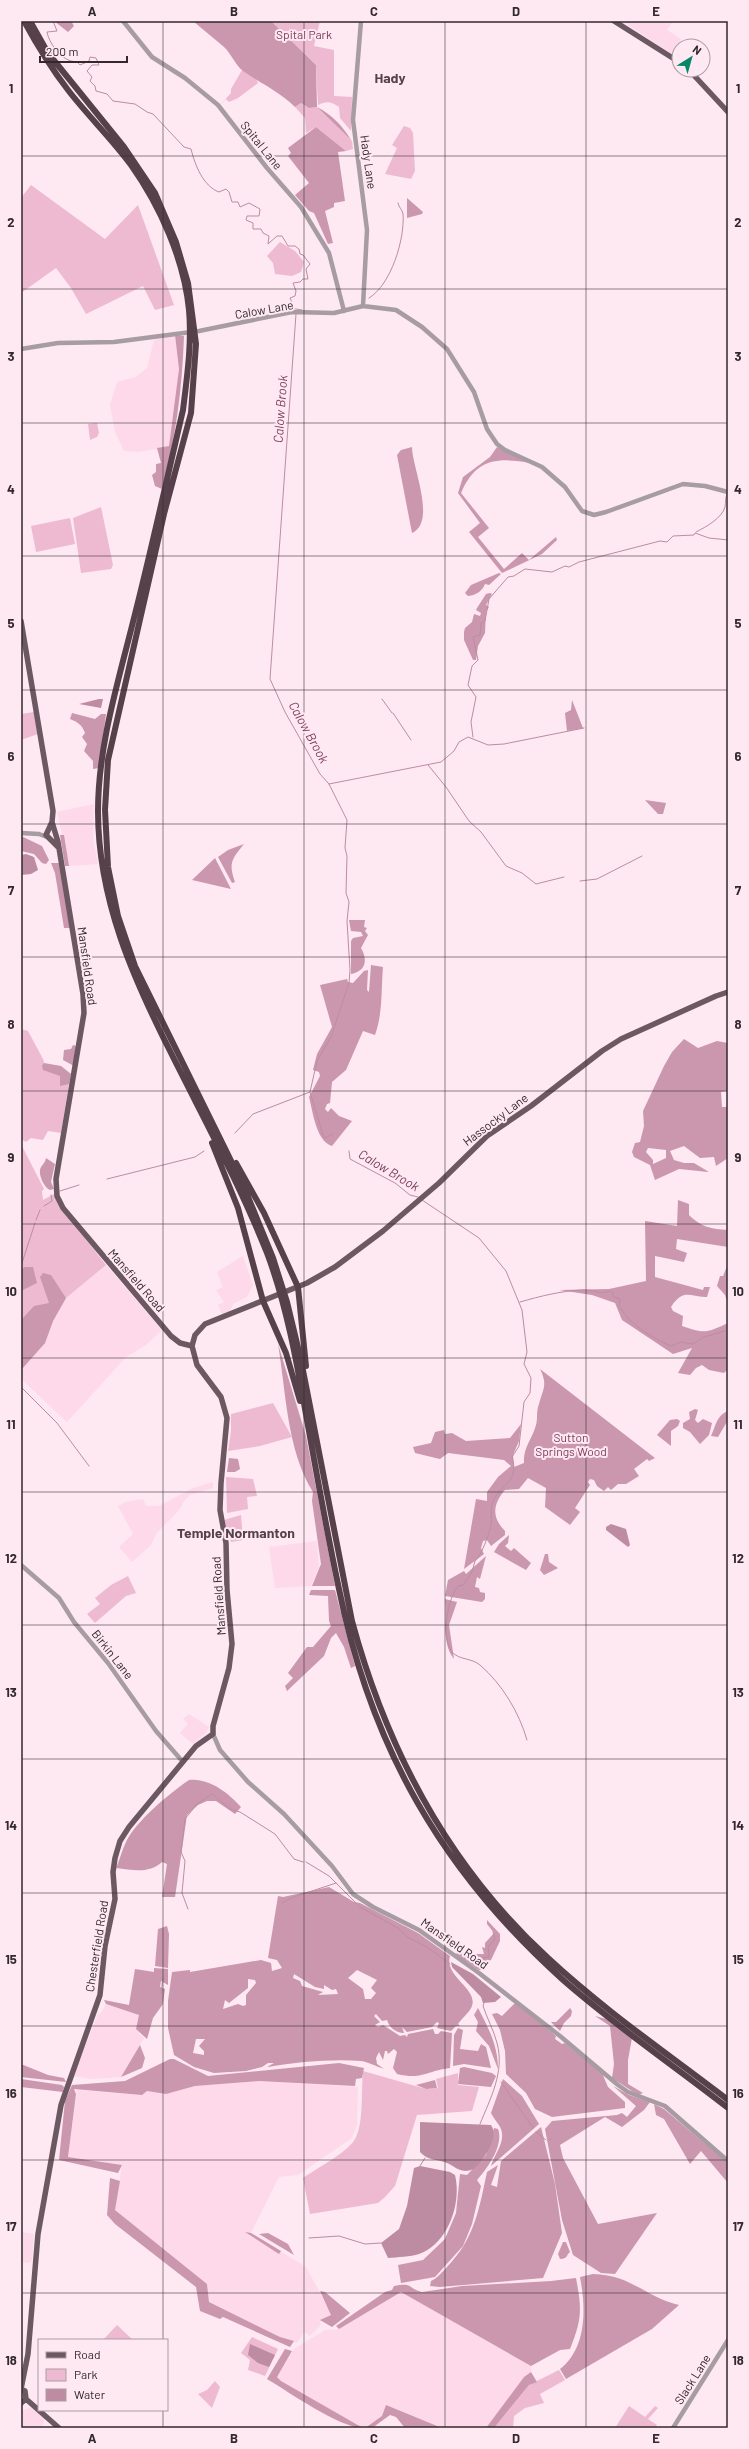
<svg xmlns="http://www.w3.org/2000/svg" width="749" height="2449" viewBox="0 0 749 2449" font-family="Barlow,sans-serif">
<rect width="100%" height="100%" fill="#fee8f1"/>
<path fill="#fdd9e9" d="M622,21H673L667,30L681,39L677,52L675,56Z
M175,335L179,369L169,447L137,452L124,451L115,432L110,405L117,382L136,377L147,368L154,340Z
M94,804L93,838L98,864L69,866L57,812Z
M243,1256L253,1285L247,1297L233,1304L230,1311L222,1315L218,1305L224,1302L216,1290L223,1287L217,1272Z
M106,1265L162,1330L146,1345L126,1357L67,1422L21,1379V1370L45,1343L53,1321L66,1298Z
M213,1482V1488L190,1495L184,1501L180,1509L156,1534L151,1545L132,1562L119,1547L133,1534L118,1506L125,1502L143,1499L146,1506H159L193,1488Z
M317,1541L319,1567L311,1586L275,1588L269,1547Z
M189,1714L209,1727L206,1733L193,1744L180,1733L188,1724L183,1719Z
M106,2004L139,2015V2034L144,2038L121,2077L92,2079L73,2076L98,2014L101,2013Z
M259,2081L358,2087L357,2125L352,2138L298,2175L279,2177L251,2233L306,2267L332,2315L321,2320L320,2326L310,2336L304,2332L297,2343L280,2337L209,2302L207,2284L115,2210L122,2165L68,2157L77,2090L142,2095L147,2091L166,2094L195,2086Z
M21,2232L34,2234L32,2260L29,2263L21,2262Z
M401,2292L531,2366V2372L524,2377L486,2428H442L386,2405L383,2416L363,2428L281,2381L277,2377L294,2349L325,2330L339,2329Z
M32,2407L45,2418L42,2428H21V2411Z"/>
<path fill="#eebad2" d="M271,21H320L314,46L334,50V96L352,97L351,131L340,118L339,107C331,101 326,101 318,105L316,65Z
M242,70L255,77L258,83L238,98L229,102L226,99L220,105L231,93V89Z
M301,103L309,108L317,107L352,141L353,149L346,151L316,127L306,133L305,118L295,107Z
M404,126L410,128L413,133L415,171L411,179L385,174L397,148L392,145Z
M31,185L105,239L138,205L174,305L155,310L143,286L86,314L71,288L56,268L21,293V198Z
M280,242L295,251L304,262L301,272L292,276L275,274L273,263L267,256Z
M97,423L99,433L97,437L90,440L88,424Z
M101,507L113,565L111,569L81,573L73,518Z
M70,518L75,544L36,552L31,526Z
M34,712L38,734L21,740V714Z
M21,1029L28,1031L43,1059L46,1069L70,1077L61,1133L48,1131L43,1140L31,1138L26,1142L21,1139Z
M21,1144L44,1189L42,1191L43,1200L54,1194L59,1205L106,1265L66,1298L53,1321L45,1343L21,1370Z
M273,1403L292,1437L260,1446L228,1451L231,1431V1414Z
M226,1477L253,1479L257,1496L247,1497L248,1509L227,1513Z
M241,1515L243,1540L231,1542L230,1538H228L224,1520Z
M128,1576L136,1593L126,1596L95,1623L87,1614L100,1604L95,1598L111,1585Z
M363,2071L426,2089L438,2088L436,2079L458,2073V2085L479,2087L472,2111L417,2115L395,2186L385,2197L378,2203L310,2214L303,2178C317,2168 347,2153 355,2139C364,2124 361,2089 363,2071Z
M117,2325L133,2340H103Z
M252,2337L278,2349L265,2376L248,2370L250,2360L241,2353Z
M559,2370L565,2380L540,2394L544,2403L525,2408L514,2416L513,2428H494L529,2385Z
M215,2381L220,2387L212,2408L198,2394L207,2390Z
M629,2406L645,2417L655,2406L658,2408L648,2419L657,2425L655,2428H615Z"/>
<path fill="#ca97ae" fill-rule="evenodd" d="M54,21H71L74,26L68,32Z
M193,21H271L316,65L317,107C332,115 342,125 351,140L317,107L309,108L301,103L295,107C279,91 260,83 243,71C235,65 231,53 224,47C214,38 203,30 193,21Z
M316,127L346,151L338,152L345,201L334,203V207L325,211L333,243L328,244L314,213L309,211L295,195L309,183L288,156L291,153L288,148Z
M407,198L423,212L422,214L407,218Z
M175,335L184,336C182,391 176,436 162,489L155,486L152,475L156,472V464L161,463L157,448L169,446L179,369Z
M412,447C412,467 437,522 412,533L397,455L401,450Z
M497,447L531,463C496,457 476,459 461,493L489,528L478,537L504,569L522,553L529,560L556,537L557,540L542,554L502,573L469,532L480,523L458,493L463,477L490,457Z
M499,573L501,574L489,585L485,584C482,591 477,595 468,596L465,593L471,585Z
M490,593L492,594L486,605L489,607L486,612L485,633L478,646L476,660H473L464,640V632L465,628L472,622L474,614L480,616L481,613L476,610L477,608L486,594Z
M572,700L583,728L567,731L565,713L571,710Z
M72,713L95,719L101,714H106L99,768L93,769V761L84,751L87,744L82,737L85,733C82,725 78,722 70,719Z
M645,800L666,803L663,814H658Z
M60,835H64L69,866H65Z
M21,836L42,846L49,860L46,864L42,863L34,854L21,851Z
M244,844C232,859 228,863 235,882L232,883L218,857L228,850Z
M215,858L231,889L192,880Z
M51,863H60L70,928H64L55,873Z
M349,920H365L364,927L367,928L365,931L368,935L361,948C368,960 366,971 351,974V941L353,938L363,936L361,932L351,931Z
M371,965L383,967C381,989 383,1013 375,1035L363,1031L346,1070L332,1082L330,1103L327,1104L325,1109L328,1112L331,1108L339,1116L352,1121L332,1146C316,1141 313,1112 309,1097L320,1076L319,1072L313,1070L317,1054L332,1027L320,985L347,979L348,982L353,983L364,971L368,970L367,990L369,992Z
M684,1039L698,1048L717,1041L728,1043V1091L721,1092L722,1107H728V1158L716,1166L714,1157L700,1158L684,1146L670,1151L674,1160L684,1163H694L709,1172L679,1169L655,1180L650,1165L634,1157L632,1152L635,1143L640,1142L644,1126L643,1111L664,1066L672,1052ZM648,1148L666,1150V1158L653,1164V1160L646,1152Z
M73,1045L76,1046L74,1066L63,1060L64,1050L71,1049Z
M44,1063L61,1066L71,1074L69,1084L60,1086V1076L43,1070L42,1066Z
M46,1158L55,1164L51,1182L54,1189L50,1190C45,1188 39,1177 40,1170C41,1165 45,1164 46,1158Z
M678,1200L689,1204V1215C701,1227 711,1229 728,1230V1247L677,1239L676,1249L687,1253L684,1262L655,1256V1277L703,1290L704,1287H710L707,1297C691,1298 684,1287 671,1307L673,1311L683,1316L682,1326C705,1334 706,1333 728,1323V1369L724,1373L709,1370L702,1365L696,1368L690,1375L678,1373L692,1348L673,1354L622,1320L615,1303L592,1295L559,1290L609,1289L646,1281L645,1221L677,1226Z
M728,1264V1304L725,1295L717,1286L720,1276H723Z
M25,1267H33L37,1283L21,1291V1269Z
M43,1273L51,1275L66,1298L53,1321L45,1343L21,1370V1320L34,1306L49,1303L40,1277Z
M278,1344L306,1436L335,1586H312L321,1564L312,1501L313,1492C287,1451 286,1392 278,1344Z
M540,1369L655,1458L649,1461L647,1459L634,1469L639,1476L626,1484H618L611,1490L608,1487L604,1491L597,1486L594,1480L590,1479L588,1482L590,1485L575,1508L580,1512L570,1525L545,1507L546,1488L528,1478L519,1489L505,1490C492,1505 492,1518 505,1531V1535L491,1546L487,1540L483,1541L481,1548L484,1554L464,1569L476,1499L487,1501V1492L498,1477L511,1466L504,1460L448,1453L440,1459L415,1453L413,1447L431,1443L435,1432L444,1430L445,1434L452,1433L466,1441L510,1438L521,1424L519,1441L513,1455L514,1467L524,1463C523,1447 532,1440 536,1425C538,1418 536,1411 539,1404C543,1389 548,1385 540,1369Z
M695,1409L698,1410L695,1420L698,1423L703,1419L712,1423L709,1435L700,1444L690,1432L683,1428V1423L690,1419L689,1412Z
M728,1411V1420L718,1437L711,1436C716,1426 716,1416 728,1411Z
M677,1419L680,1421L678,1426L671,1431V1446L657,1435L670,1420Z
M229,1458L238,1459L240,1469L235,1472H227Z
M509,1535L508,1543L505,1546L511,1551L514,1548L531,1563L526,1570L494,1552L499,1544Z
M545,1554H548L549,1562L558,1568L544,1575L540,1570Z
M486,1556L480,1579L477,1577L475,1587L479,1588L480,1592L485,1593V1599L482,1602L445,1596L448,1580L464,1571L466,1574Z
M311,1590H335L355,1666L351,1668L344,1647L336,1633L331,1638L324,1656L287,1691L285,1686L293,1678L288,1673L307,1647H313L331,1626L329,1621L328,1596L309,1595Z
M445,1599L457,1602L449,1625L454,1659C441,1643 447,1618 445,1599Z
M189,1780C210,1778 228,1793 241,1807L235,1814L216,1801H207L198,1805L187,1815L175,1897H162L167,1864L162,1862C149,1874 133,1870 116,1868C120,1859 122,1850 126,1842C136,1821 170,1793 189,1780Z
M329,1887L354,1902L360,1903L418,1933L450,1956C444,1977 478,1988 472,2006C470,2012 462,2018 458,2024L460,2026H456L451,2031L437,2028L439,2023L437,2022L432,2027L407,2032L402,2027L404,2033C396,2033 389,2027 387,2020L382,2021L376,2014L374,2016L380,2022L375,2025L378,2027L383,2025L400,2036L405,2035L407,2037L408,2034L433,2029L435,2034H438L441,2031L452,2033L450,2068C426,2071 423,2080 397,2074L393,2068L397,2052L394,2049L388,2054L387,2051H385L383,2060L379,2052L376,2058L377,2064L384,2069C378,2067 365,2061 361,2061C330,2059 298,2062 267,2067L274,2063H268L262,2067L246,2071L214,2073L194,2067L174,2055L168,2028V2001L172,1972L190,1970V1972L261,1960L271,1963L272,1971L282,1968L277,1960L268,1958L278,1896L283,1897ZM357,1970L377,1980L371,1988L376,1993L371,1999H365L363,1989L348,1978ZM294,1974L315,1987L324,1989V1985L332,1990L336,1989L338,1994L318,1995L323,1992L302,1986L300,1981L293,1978ZM248,1979L255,1980L256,1983L246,1995V2005L243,2006L238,2004L223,2009L225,2000L229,2003L248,1988ZM196,2039H205L199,2046L204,2051V2055L193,2053Z
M487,1920L500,1934V1941L491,1960L481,1965L482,1970H479L455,1954L462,1952V1956L467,1958L470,1954H484L482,1947L485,1948V1943L494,1933L487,1924Z
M167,1926L169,1934L168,1968L155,1966L158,1929Z
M154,1968L168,1969V1985L161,1981L160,1987L165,1989L163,2004L153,2018L147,2039L136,2029L139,2015L106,2004L104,2000L129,2005L135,1969L154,1972Z
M516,2002L556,2036L555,2039L562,2044L565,2043L602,2073L608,2087L625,2102V2108L552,2117L535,2109L526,2093L506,2074L505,2051L500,2030L492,2014L497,2013L502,2016Z
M478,2008C489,2029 498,2046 498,2069L489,2046L476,2031L478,2022L474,2015Z
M570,2008L572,2011L571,2016L564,2023L560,2031L551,2022H556Z
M595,2016L606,2019L632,2038L628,2060V2084L643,2093L638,2095L612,2078L614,2064L610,2026Z
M458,2028L463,2030L460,2049L478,2051L481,2044L486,2047L491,2068L464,2064L453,2066L454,2035Z
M140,2045L145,2058L142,2068L121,2077Z
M170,2059H174L208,2076L339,2063L364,2068L362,2078L356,2079L355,2086L259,2081L195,2086L166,2094L147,2091L142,2095L74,2089L76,2094L68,2157L122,2165L118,2173L59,2160L65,2101L72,2085L125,2081Z
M21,2064L48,2075L64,2078L66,2082L21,2077Z
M464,2067L492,2073L496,2076L491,2087L458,2084L460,2068Z
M21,2079L62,2085L64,2087L63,2092L21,2087Z
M503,2079L522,2096L539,2124L491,2166C494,2155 506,2142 501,2129C499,2124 494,2119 491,2113Z
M435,2080L437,2088L426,2089L416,2085Z
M613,2086L629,2095L650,2102L644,2110L622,2127L605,2117L560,2145L563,2158L598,2224L657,2213L615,2274L601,2273L573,2255L562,2220L545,2129L552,2121L617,2115L622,2113L627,2117L636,2106Z
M654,2104L664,2109L728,2163V2183L701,2151L690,2164L664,2119L656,2115Z
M541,2127L555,2184L562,2233L543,2278L440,2287L430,2286L431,2281C438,2278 442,2272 447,2267C475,2238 479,2209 487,2172L498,2165L491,2185L497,2187L501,2161Z
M494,2128L498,2129C504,2145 488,2168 477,2180L481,2186L472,2224L463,2246L435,2277L401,2283L398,2265L423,2260L445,2239L456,2213L460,2174L467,2175L486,2155Z
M110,2178L120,2181L115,2210L207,2284L209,2302L280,2337L294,2341L290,2347L223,2317L220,2319L200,2311L196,2287L115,2224L107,2215Z
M245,2232L251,2233L281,2251L279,2254Z
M268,2233L288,2244L294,2255L259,2234Z
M563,2242H566L570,2252C566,2255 568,2259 560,2259L558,2254Z
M593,2274C632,2275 645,2297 679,2305L652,2329L566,2379L560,2369C587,2348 586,2308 580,2277Z
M576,2278C582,2309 582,2319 570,2349L560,2350L531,2366L401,2292L339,2329L336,2326L385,2292L392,2290L394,2286C414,2282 408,2289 422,2292L462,2286L551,2281Z
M320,2291L325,2292L350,2313L332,2327L320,2320L331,2315Z
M285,2349L292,2351L277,2377L281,2381L363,2428C340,2428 289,2392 267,2379Z
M531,2372L537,2382L529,2385L494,2428H486L524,2377Z
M386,2405L442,2428H405L396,2417L390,2415L372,2428H365L382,2416Z"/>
<path fill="#bd8ca3" d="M99,699H103L101,708L79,704Z
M26,854L34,857L38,870L31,874L21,875V855Z
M611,1524L626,1529L630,1545L628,1547L606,1530V1527Z
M451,1962L473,1974L501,1997L495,2002L483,2003L481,1997L452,1967Z
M420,2122L491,2125C500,2137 483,2161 474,2169C459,2175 455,2165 444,2162C435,2159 427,2160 420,2152Z
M420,2166L450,2172L455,2175C462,2203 448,2244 419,2254C410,2257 398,2257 388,2258L381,2243L399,2229L407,2206L414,2168Z
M250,2344L275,2355L269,2367L258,2363L248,2355Z"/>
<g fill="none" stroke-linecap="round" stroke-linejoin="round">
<path stroke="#bd8ca3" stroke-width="1" d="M53,21L57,31L47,32C49,43 60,58 71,61C76,62 77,61 80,65L89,61L90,57L96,58L99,65H92L87,71L92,77L90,81L95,86L96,91L107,94L113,101L135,104L147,112L153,114L184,147L191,149C195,165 203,186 219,192L226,189L229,192L232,202H238L240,207L249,203L260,209L259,216H247L246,220L253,223V229H261L263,233L269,236L268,244L277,236H282L288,246H295L299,249L300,254L303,255L310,264L306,269L308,279H303L300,282L293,283L296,291L295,296L290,298L295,309
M369,298C391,285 405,239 403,214C402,209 399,208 398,203
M296,309L302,310
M296,314L270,679L285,712L320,774L329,784L347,820L345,848L347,856L346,893L349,902L347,921L350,970L349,983L331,1037L317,1061L310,1092L323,1135L325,1138L333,1134
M696,532C706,527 722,518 725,507C726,502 725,498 727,494
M382,699L392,713
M393,713L411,740
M473,737L471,722L476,697L468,685L472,666L478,660L473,637L480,635L481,623L485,621L489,599L508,577L514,576L525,569L552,572L565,566L569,567L579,562L660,541L667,542L673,536L694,535L695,533L709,538L728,540
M428,765L446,787L469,821L481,832L506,866L522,873L536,884L564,877
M329,784L441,762L454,751L459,742L468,737L488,745L504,744L584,728
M580,881L597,879L642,856
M235,1133L253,1114L310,1092
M349,1151L350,1159L395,1183L410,1195L418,1197
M107,1179L195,1157L204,1151
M60,1191L79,1185
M422,1200L479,1238L506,1271L522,1310L527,1352L524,1364L531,1378L530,1393L524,1402L519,1446L512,1457C520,1484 500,1482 492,1504C490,1511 492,1518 491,1525C489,1534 481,1557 475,1561L472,1572L463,1585L458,1586C447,1600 441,1637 452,1652C459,1660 472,1658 480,1665C502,1684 519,1712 527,1740
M44,1206L52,1201L51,1195
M36,1220L40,1210
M21,1266L35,1223
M520,1302C541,1296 561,1291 582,1290C591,1289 602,1295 610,1291L613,1293V1297L620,1299L619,1306C631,1326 651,1337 671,1346L681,1342L693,1344L704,1337L728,1330
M21,1387L57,1423L89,1466
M306,1862L329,1876L360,1907L398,1928L407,1937L427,1947L450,1964
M282,1903L291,1898L336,1883
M188,1909L182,1893L185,1861L181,1852L185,1819L197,1804L212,1794L230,1809L240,1812L275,1834L294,1859L303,1862
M476,1968L480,1958L489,1957L488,1947L495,1939L493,1932
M161,1993L163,1978
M501,2082L533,2128
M480,2124C490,2099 505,2072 497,2043C494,2031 487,2018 483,2006L484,2003
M536,2132L546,2140
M549,2140L551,2139
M420,2166L425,2158
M309,2238L339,2236L365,2244L381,2243"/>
<path stroke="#a79ca1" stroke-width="4.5" d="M123,21L152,57L185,78L218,105L267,168L301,207L329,253L344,311
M361,21L353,120L367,230L363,306
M21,349L58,343L114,342L199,331L292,312L334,313L363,306L396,310L422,327L447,349L474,392L487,429L497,444L505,450L542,467L565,487L582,511L594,515L606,512L683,484L705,486L728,492
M21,833L39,834L47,837
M21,1565L59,1598L74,1622L108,1663L156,1731L183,1762
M213,1734L220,1750L248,1782L284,1814L332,1866L353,1894L373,1907L419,1930L479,1973L560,2036L618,2085L628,2092L665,2106L728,2161
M673,2428L728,2340"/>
<path stroke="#6c5861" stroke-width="5.5" d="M614,21L679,62
M689,70L728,112
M21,621L53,811L52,822L58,842L83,994L84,1013L56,1179L57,1196L63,1208L171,1336L180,1343L192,1346
M52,822L46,835L58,847
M21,2389L28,2354L38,2234L61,2105L100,1995L105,1946L115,1899L113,1872L115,1858L120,1841L129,1827L196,1746L213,1734V1726L229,1668L232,1644L227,1590L226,1543L220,1510L221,1483L227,1418L221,1397L197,1365L192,1346L195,1335L205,1324L307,1283L335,1267L383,1231L439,1183L487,1136L531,1106L602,1051L621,1039L716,996L728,992
M21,2389L25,2391L26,2399
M26,2399L59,2428
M21,2403L26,2399"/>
<path stroke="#56404a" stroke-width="6" d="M24,21C37,45 51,68 68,90C88,116 112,139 131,165C160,206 184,259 189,310C192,343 187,377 183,410C167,478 152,547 135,614C119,679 98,745 98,811C98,900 133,978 172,1055C205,1121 240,1185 267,1253C287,1306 297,1364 307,1420C317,1476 327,1533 339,1589C371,1747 442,1871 562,1979C614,2025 673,2065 728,2108
M30,21L48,53L124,147L155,193L176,242L188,283L196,344L191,413L164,514L108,760L105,810L108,867L118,916L135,966L244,1187L273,1258L287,1302L301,1360L352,1621C387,1750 449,1867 548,1958C604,2010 668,2054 728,2100
M212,1143L238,1208L263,1301L286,1353L300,1401
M236,1163L264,1213L298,1287L306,1366"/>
</g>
<path fill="none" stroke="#32282d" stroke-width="1" stroke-opacity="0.55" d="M163,21V2340M304,21V2428M445,21V2428M586,21V2428M21,156H728M21,289H728M21,423H728M21,556H728M21,690H728M21,824H728M21,957H728M21,1091H728M21,1224H728M21,1358H728M21,1492H728M21,1625H728M21,1759H728M21,1893H728M21,2026H728M21,2160H728M21,2293H728M163,2410V2428"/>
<g text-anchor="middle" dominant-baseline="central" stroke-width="4" stroke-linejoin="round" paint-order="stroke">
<g font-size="12" fill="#7b3b5c" stroke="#fee8f1">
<text x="304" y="34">Spital Park</text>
<text x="571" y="1437">Sutton<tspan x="571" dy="14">Springs Wood</tspan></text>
</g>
<g font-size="12" fill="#32282d" stroke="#fee8f1">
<text transform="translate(262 145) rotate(51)">Spital Lane</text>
<text transform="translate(369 162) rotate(82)">Hady Lane</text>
<text transform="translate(264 309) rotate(-10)">Calow Lane</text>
<text transform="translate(88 966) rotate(82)">Mansfield Road</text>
<text transform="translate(495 1119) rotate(-37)">Hassocky Lane</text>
<text transform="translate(137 1280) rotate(49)">Mansfield Road</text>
<text transform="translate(218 1596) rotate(-94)">Mansfield Road</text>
<text transform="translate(113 1654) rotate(52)">Birkin Lane</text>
<text transform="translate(455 1943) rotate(35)">Mansfield Road</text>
<text transform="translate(96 1946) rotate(-81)">Chesterfield Road</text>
<text transform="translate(692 2379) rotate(-58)">Slack Lane</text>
</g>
<g font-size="13" font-style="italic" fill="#7d3d5e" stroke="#fee8f1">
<text transform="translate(280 409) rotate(-86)">Calow Brook</text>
<text transform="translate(309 732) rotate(61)">Calow Brook</text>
<text transform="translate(389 1170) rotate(31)">Calow Brook</text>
</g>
<g font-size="14" font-weight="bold" fill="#57424c" stroke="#fee8f1">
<text x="390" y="77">Hady</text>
<text x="236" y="1532">Temple Normanton</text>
</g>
</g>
<rect width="749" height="2449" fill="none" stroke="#fee8f1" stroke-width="44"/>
<rect x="38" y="2339" width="130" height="72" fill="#fee8f1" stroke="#ac9ba3"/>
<rect x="46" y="2352" width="20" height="6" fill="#6c5861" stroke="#ac9ba3"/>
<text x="74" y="2359" font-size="12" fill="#32282d">Road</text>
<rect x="46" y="2369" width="20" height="12" fill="#eebad2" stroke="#ac9ba3"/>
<text x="74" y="2379" font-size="12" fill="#32282d">Park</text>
<rect x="46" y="2389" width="20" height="12" fill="#bd8ca3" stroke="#ac9ba3"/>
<text x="74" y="2399" font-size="12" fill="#32282d">Water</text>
<g transform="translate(691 58) rotate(37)"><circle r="19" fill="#fee8f1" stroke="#ac9ba3"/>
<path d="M0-3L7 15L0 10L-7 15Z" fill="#078668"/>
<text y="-6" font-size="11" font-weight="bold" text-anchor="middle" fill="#32282d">N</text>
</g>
<path d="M40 56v6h87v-6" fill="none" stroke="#32282d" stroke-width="2"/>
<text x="46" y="56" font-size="12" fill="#32282d" stroke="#fee8f1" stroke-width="3" paint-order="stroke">200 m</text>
<rect x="22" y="22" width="705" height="2405" fill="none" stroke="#32282d" stroke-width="1.5"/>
<g font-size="13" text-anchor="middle" font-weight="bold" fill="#32282d">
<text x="92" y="16">A</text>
<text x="234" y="16">B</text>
<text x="374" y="16">C</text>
<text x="516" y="16">D</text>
<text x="656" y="16">E</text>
<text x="11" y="93">1</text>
<text x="738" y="93">1</text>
<text x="11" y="227">2</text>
<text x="738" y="227">2</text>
<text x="11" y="361">3</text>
<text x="738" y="361">3</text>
<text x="11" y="494">4</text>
<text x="738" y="494">4</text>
<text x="11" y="628">5</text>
<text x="738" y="628">5</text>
<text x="11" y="761">6</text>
<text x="738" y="761">6</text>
<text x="11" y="895">7</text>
<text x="738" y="895">7</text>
<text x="11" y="1029">8</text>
<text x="738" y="1029">8</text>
<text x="11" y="1162">9</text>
<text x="738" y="1162">9</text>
<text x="11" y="1296">10</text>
<text x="738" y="1296">10</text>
<text x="11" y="1429">11</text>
<text x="738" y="1429">11</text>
<text x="11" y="1563">12</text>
<text x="738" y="1563">12</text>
<text x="11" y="1697">13</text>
<text x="738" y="1697">13</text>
<text x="11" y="1830">14</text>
<text x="738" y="1830">14</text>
<text x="11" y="1964">15</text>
<text x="738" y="1964">15</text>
<text x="11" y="2098">16</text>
<text x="738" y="2098">16</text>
<text x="11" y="2231">17</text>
<text x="738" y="2231">17</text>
<text x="11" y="2365">18</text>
<text x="738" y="2365">18</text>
<text x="92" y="2443">A</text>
<text x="234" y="2443">B</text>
<text x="374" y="2443">C</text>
<text x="516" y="2443">D</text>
<text x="656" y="2443">E</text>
</g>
</svg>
